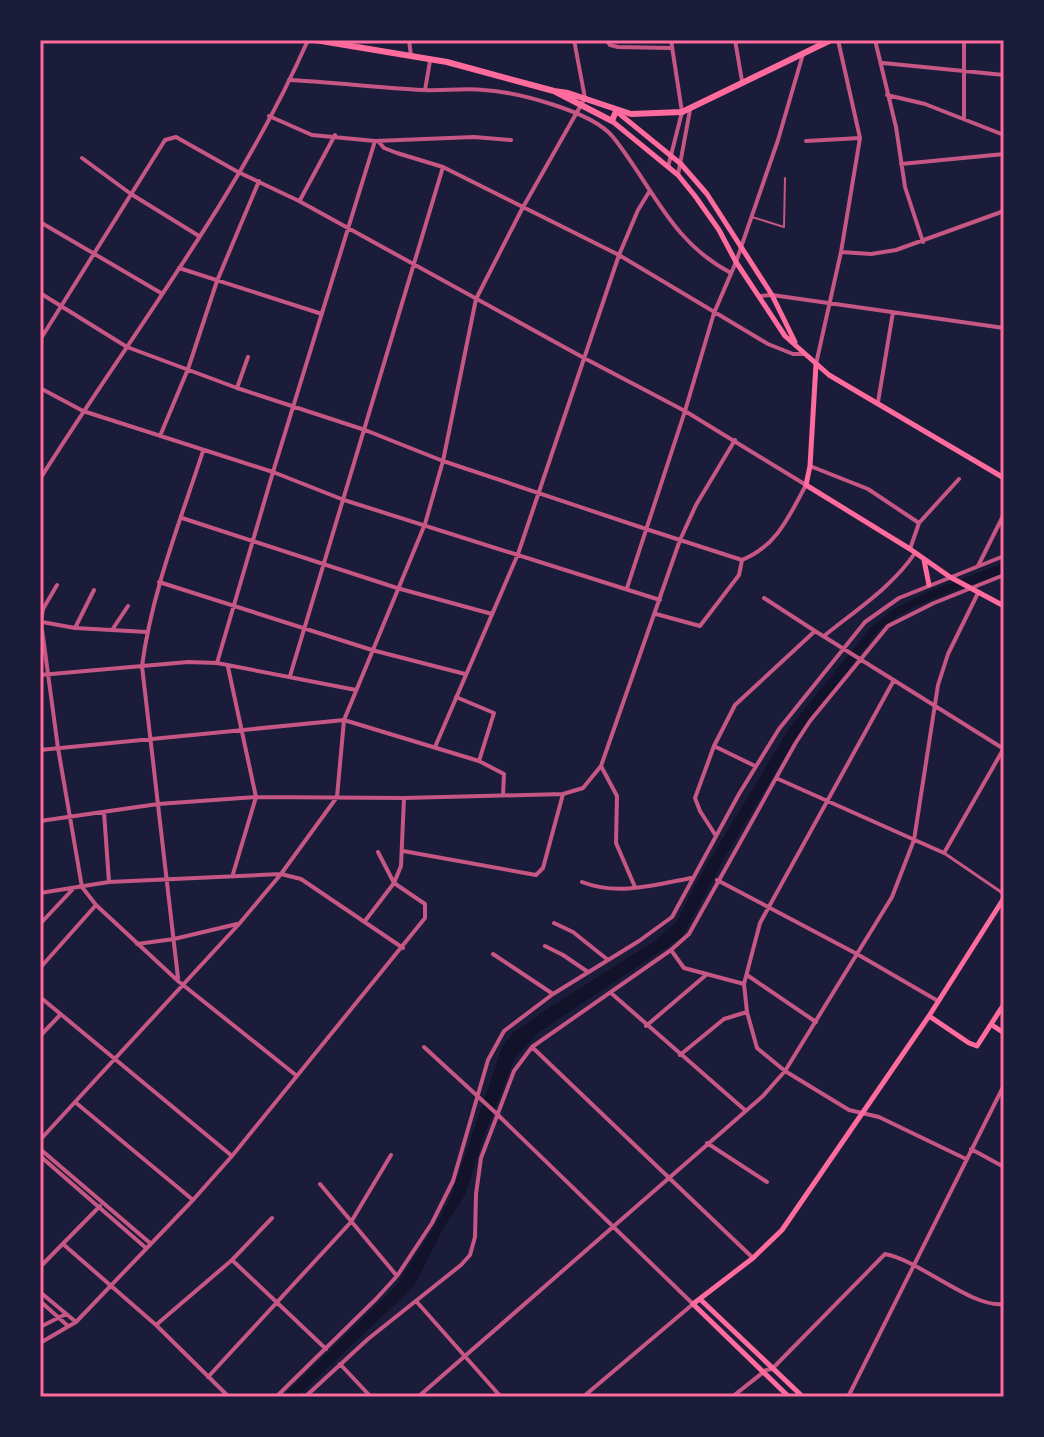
<svg xmlns="http://www.w3.org/2000/svg" width="1044" height="1437" viewBox="0 0 1044 1437" font-family="Poppins,sans-serif">
<rect width="100%" height="100%" fill="#1b1b3a"/>
<path fill="#12122b" d="M1004,563V572C963,590 913,600 878,631L799,733L725,857L682,937L539,1032L515,1058L484,1136L465,1195L444,1227L414,1286L297,1397H282L396,1286L436,1224L450,1199L502,1047L513,1033L552,1006L656,940L677,921L699,878L790,727L872,626L892,610L927,592Z"/>
<g fill="none" stroke-linecap="round" stroke-linejoin="round">
<path stroke="#c65784" stroke-width="2" d="M752,217L784,227L785,178"/>
<path stroke="#c65784" stroke-width="3" d="M944,853L1004,894"/>
<path stroke="#c65784" stroke-width="4" d="M409,40L411,56
M606,40L610,45L618,47L671,48
M735,40L742,81
M875,40L896,127L905,187L923,242
M964,40V119
M883,63L1004,75
M289,80C334,82 378,88 423,90C443,91 463,88 484,90C516,92 592,111 613,137C653,187 670,241 731,273
M425,90L430,61
M887,95L925,104L1004,135
M269,116L312,135L375,141L474,137L511,140
M378,141L384,148L397,153L443,167L619,255L768,344L793,354H805
M806,141L860,138
M82,158L131,194L199,236
M901,164L1004,154
M668,167L682,112L671,40
M678,175L690,110
M300,200L335,135
M40,222L161,293
M841,252L871,254L896,250L1004,211
M179,268L322,314
M40,293L127,347L237,388L365,430L443,461L646,529L742,560
M760,296L772,295L1004,328
M40,340L165,140L176,137L238,172L299,201L584,358L685,411L806,485C789,516 777,546 742,560
M816,364L841,252L860,138L838,40
M40,388L83,411L273,472L344,500L660,600
M237,388L248,357
M878,402L893,312
M160,436L188,369L217,281L259,181
M810,466L868,489L919,523
M182,518L397,588L492,614
M910,549L919,523L959,479
M978,566L1004,514
M159,582L372,650L465,674
M57,585L43,609L41,622L58,748L82,887L96,905L178,981L297,1076
M627,588L685,411L714,313L736,262L778,140L803,54
M764,598L815,631
M656,614L700,626L739,575L742,560
M42,622L75,628L147,632
M75,628L94,590
M112,630L128,606
M824,636C856,610 892,587 915,553
M217,663L273,472L375,141
M228,667L256,797L233,874
M40,675L188,662L217,663L356,690
M290,676L443,167
M894,680L760,923L744,984L747,1012L757,1048L785,1071L849,1110L879,1117L966,1159
M456,697L494,713L479,761
M714,746L755,766
M435,747L518,554L619,255L638,210L649,192
M40,750L344,720L479,761L504,774L503,795
M601,766L617,796L616,843L635,887
M776,778L944,853L1004,748
M104,812L109,882
M40,821L158,804L256,797L404,798L563,794L583,788L601,766L680,540L696,505L735,440
M716,836L700,811L695,798L714,746L735,705L815,631L1004,749
M403,851L536,875L543,868L563,794
M717,880L857,954L938,1001
M582,882C617,896 655,885 691,878
M40,893L109,882L281,874L301,879L403,948
M365,921L394,883L401,866L404,798
M554,923L573,932L608,960
M40,924L72,890
M137,944L174,939L237,924
M545,946L563,955L588,972
M671,950L684,968L744,984
M493,954L553,994
M40,968L96,905
M747,975L816,1022
M178,978L142,666C152,591 180,522 203,451
M611,993L746,1111
M40,997L232,1156
M646,1026L706,975
M40,1036L60,1015
M424,1047L497,1114L693,1304
M532,1047L753,1258
M680,1055L724,1019L747,1012
M75,1102L193,1200
M40,1140L239,924L281,874L337,797L344,720L425,524L443,461L476,299L522,209L585,98L574,40
M707,1143L767,1182
M40,1149L150,1243
M971,1149L1004,1167
M40,1156L146,1248
M320,1184L397,1276
M63,1244L156,1325L229,1397
M232,1260L326,1349
M40,1267L100,1206
M40,1292L76,1322
M40,1301L68,1326
M416,1301L501,1397
M156,1325L232,1260L272,1218
M40,1327L66,1314
M40,1343L76,1322L193,1200L232,1156L425,918V904L394,883L378,852
M340,1364L371,1397
M772,1369L885,1254C919,1260 973,1309 1004,1304
M208,1377L351,1222L391,1155
M276,1397L376,1299L397,1276L432,1223L453,1181L488,1060L504,1031L553,994L639,941L672,917L739,794L779,729L865,622L899,598L1004,556
M305,1397L368,1339L461,1265L470,1255L475,1237L476,1194L481,1158L514,1071L532,1047L671,950L689,934L795,744L810,721L888,626L934,603L1004,575
M418,1397L763,1096L785,1071L892,897L914,840L938,685L948,654L978,593
M848,1397L1004,1085"/>
<path stroke="#c65784" stroke-width="4" d="M40,479C131,334 239,197 308,40
M583,1397L693,1304
M732,1397L766,1370L772,1369"/>
<path stroke="#ff6b9d" stroke-width="5" d="M616,111L681,164L707,194L772,295L795,342
M612,121L678,175L695,196L719,230L736,262L785,336L829,375L1004,478
M816,364L810,466L806,485L910,549L950,577L1004,606
M924,560L929,585
M929,1016L969,1043L977,1046L1004,1004
M992,1025L1004,1033
M701,1300L803,1397
M789,1397L693,1304L753,1258L782,1230L929,1016L1004,898"/>
<path stroke="#ff6b9d" stroke-width="6" d="M315,40L447,62L554,91L568,93L631,114L682,112L831,40
M554,91L612,121L616,111"/>
</g>
<rect width="1044" height="1437" fill="none" stroke="#1b1b3a" stroke-width="84"/>
<rect x="42" y="42" width="960" height="1353" fill="none" stroke="#ff6b9d" stroke-width="3"/>
</svg>
